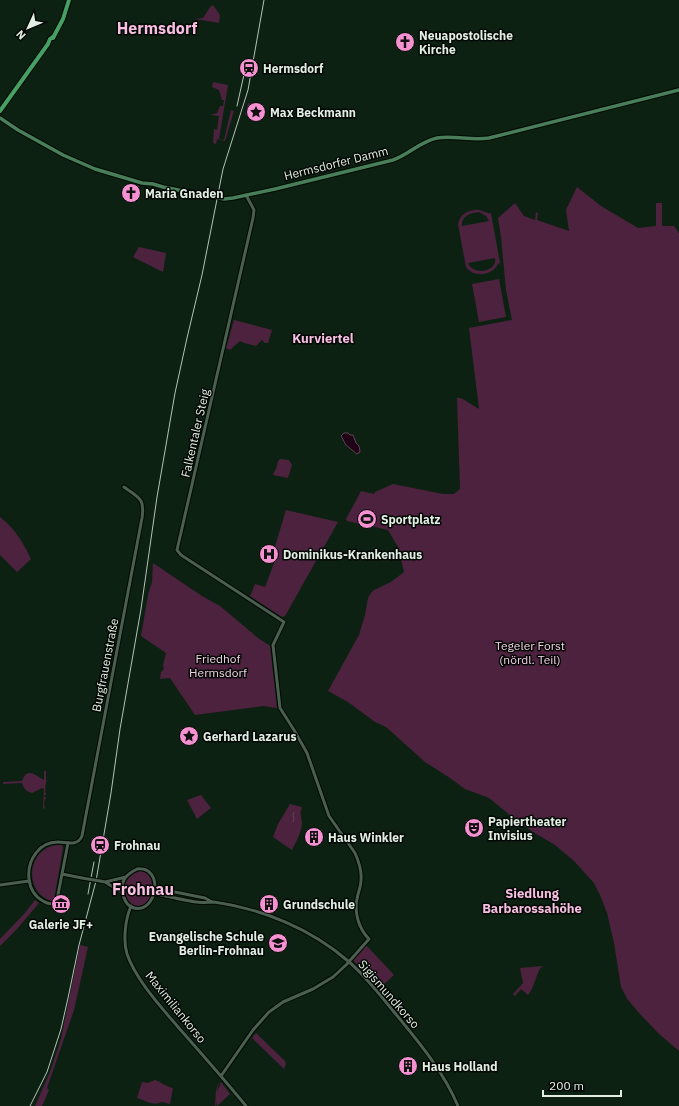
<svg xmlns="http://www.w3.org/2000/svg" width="679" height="1106" viewBox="0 0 679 1106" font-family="'IBM Plex Sans',sans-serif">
<rect width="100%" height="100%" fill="#0d2113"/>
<path fill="#4c223e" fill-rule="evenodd" d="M213,5L220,15L219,23L195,19L203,18L210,7Z
M213,82L228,85L219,139L224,140L231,110L234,111L225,141L217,139L216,144L213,143L214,129L217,130L219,116L210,115L217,113L220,106H223L224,100H222L219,90L212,87Z
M248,103L261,107L257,119L245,115Z
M577,187L601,206L638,228L656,226V203H662V226H674L679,233V1051L658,1033L640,1014L628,1000L621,987L614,943L607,913L600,895L594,883L574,861L555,845L533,832L512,817L489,798L465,789L450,778L425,762L386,727L375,722L348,702L328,691L359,635L365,615L368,598L371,593L374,590L391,582L404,572L398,547L388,530L347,521L346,519L361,491L374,494L375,492L393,484L443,494H454L460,489L457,398H461L479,409L469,328L512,320L506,290L501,237L498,218L515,203L524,216L535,220L536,212L538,213L537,220L569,231L566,210Z
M475,210C481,209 486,214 491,213L500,263L498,264C492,276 474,278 466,267L458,224C460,215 466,211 475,210ZM479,212L486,216L489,221L462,226C461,216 470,213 479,212ZM495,258C498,272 473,276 468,263Z
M139,247L166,253L163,272L133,257Z
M499,279L506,317L479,322L472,284Z
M234,320L272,330L268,343H265L262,340L256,346L244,343L240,341L230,350L226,348Z
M280,459L289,460L292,465L288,478L273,475L275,470L276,469L278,461Z
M286,510L338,522L285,616L282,617L250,596L255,584L265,587L276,558L272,556Z
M0,517C15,529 23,542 31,559L17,572L0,555Z
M153,563L202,596L220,606L258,638L270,646L277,708L263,706L195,715L170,678L160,679L161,672L164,669L163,665L166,653L141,636L148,595L152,582Z
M44,771H46V780H47L46,782L45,789H46L45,791L46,795H45L44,797H46L44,803L45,809L43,808L44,789L42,788L32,793C26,791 24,789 22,783L3,784V782L22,781C27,766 36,776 44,780Z
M201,795L211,808L197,819L187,800Z
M290,804L302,807C299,815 302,818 302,824C301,833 296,842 292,850L273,837L278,824Z
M58,845H62L63,848L54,900L51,901C22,891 28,847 58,845Z
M140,871C144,871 147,873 150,877C160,893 140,918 128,900C120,887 127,875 140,871Z
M35,900L39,903L17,929L0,946V939L25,913Z
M80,945L88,947L74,1010L47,1088L49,1090L42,1106H35L50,1072L61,1039Z
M365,946H367L394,975L380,988L353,960Z
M542,966L543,968L541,967C535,976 535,987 528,995L521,989L515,996L513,994L523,983L520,968Z
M256,1033L285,1061L286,1064L284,1069L252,1038Z
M155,1080C162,1082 166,1087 173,1088L170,1104L162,1102C152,1106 147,1101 137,1098L142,1082L148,1083Z
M219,1081L217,1093L221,1082L230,1094L217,1106L216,1101V1106L215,1105L216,1091Z"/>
<path fill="#200016" stroke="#5a4754" d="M344,433H348L350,435H353L356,443L359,446L360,451L359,453L357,454L346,445L341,436Z"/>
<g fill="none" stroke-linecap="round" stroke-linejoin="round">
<path stroke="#5a4754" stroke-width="1" d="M293,822L294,819L293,815L294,812"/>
<g stroke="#000a02" stroke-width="5">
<path id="tertiary" d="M68,843L57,900L55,903C50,905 47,903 43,901C26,892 25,867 36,853C41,846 49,842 58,842C67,842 77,847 82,836L142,518C145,498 139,498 124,487
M137,869C165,866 157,914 134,908C123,905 119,887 125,878C128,874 133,871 137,869Z
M62,874L82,878
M100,881L105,882L123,893
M105,882L126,877
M0,885L29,881
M155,888L205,898L212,902
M154,894C168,896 182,900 196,902C202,903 208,902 214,902C263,909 311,929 348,961C368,978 383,999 399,1018C422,1046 444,1073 458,1106
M131,906C125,920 123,941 127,954C136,980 161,1007 178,1027C201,1053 224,1079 246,1106
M221,1076L253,1030L269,1012L283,1002L313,989L333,977L346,965L369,939C359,929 354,913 357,899C358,892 361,887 361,880C362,870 359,862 355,853L329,816L307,753L294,730L280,708L273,645L284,622L181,555L177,550L253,218L254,210L246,195"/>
</g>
<g stroke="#000a02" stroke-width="5.5">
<path id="secondary" d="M0,118L18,130L63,155L95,169L142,183L153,184L163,187L224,199L233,198L275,189L393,160C408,155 421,141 437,138C454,135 472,141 489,138L679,90"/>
</g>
<g stroke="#000a02" stroke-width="6">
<path id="primary" d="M53,38L63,19L69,0
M0,111L48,44L50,39L54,36"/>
</g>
<use href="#tertiary" stroke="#4a5f4f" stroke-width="3"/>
<use href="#secondary" stroke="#487f5a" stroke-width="3.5"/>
<use href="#primary" stroke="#469f65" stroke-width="4"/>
<path stroke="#b3c1b6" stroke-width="1" d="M237,106L247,61
M88,894L94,862
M30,1106L47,1072L61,1029L68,998L79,945L96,881L111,793L120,729L141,609L157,497L175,393L187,338L202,275L223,169L248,90L264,0"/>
<g stroke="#000a02" stroke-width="5" stroke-linecap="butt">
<path id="tertiary-bridge" d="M82,878L100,881"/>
</g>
<use href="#tertiary-bridge" stroke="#4a5f4f" stroke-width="3"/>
</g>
<defs>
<g id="church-disc" transform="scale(1)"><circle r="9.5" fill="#f590d1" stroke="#030804"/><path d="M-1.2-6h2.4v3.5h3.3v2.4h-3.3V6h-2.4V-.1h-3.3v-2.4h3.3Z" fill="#111"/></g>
<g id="station-disc" transform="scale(1)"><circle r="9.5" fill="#f590d1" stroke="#030804"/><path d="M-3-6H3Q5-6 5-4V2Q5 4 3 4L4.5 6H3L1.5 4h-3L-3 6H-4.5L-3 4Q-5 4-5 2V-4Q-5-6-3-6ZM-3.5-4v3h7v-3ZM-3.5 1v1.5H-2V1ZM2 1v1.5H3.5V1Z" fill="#111"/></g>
<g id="sight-disc" transform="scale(1)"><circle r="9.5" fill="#f590d1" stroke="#030804"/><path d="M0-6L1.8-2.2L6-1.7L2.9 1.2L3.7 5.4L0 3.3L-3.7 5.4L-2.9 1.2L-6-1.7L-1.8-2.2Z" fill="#111"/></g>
<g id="stadium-disc" transform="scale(1)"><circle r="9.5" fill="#f590d1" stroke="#030804"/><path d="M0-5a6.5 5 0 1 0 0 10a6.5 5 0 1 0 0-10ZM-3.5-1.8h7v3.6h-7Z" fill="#111"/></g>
<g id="hospital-disc" transform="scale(1)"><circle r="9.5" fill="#f590d1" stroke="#030804"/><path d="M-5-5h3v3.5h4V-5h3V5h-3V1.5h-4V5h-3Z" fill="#111"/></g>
<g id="theatre-disc" transform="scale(1)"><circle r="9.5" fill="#f590d1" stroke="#030804"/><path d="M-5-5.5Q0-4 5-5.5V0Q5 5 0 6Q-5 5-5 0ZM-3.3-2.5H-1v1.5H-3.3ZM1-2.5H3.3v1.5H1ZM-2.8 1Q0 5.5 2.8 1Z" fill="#111"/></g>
<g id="building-disc" transform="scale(1)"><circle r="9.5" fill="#f590d1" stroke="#030804"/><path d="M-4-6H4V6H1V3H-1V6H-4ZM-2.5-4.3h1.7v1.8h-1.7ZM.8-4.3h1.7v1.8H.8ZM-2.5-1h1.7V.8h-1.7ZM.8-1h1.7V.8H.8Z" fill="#111"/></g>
<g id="museum-disc" transform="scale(1)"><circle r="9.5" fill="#f590d1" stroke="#030804"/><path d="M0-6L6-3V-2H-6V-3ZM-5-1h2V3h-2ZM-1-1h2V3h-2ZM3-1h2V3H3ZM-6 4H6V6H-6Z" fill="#111"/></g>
<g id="school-disc" transform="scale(1)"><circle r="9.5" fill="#f590d1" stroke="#030804"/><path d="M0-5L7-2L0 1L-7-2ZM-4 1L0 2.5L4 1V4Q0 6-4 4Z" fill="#111"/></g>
</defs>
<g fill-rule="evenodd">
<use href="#church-disc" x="405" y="42"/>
<use href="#station-disc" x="249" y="68"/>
<use href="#sight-disc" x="256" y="112"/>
<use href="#church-disc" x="131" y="193"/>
<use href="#stadium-disc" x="367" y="519"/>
<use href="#hospital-disc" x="269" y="554"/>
<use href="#sight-disc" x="189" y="736"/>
<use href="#theatre-disc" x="474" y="828"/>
<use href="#building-disc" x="314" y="837"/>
<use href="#station-disc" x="100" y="845"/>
<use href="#museum-disc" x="61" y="904"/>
<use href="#building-disc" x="269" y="904"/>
<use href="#school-disc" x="278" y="943"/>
<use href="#building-disc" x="408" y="1066"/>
</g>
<g text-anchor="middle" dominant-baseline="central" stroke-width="3" stroke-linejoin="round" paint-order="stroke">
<g font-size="12" font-weight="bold" fill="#e2eee4" stroke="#030804" text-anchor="start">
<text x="419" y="35">Neuapostolische<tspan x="419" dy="14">Kirche</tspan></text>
<text x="263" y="68">Hermsdorf</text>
<text x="270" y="112">Max Beckmann</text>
<text x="145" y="193">Maria Gnaden</text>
<text x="381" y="519">Sportplatz</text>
<text x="283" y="554">Dominikus-Krankenhaus</text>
<text x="203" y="736">Gerhard Lazarus</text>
<text x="488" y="821">Papiertheater<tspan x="488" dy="14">Invisius</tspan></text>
<text x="328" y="837">Haus Winkler</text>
<text x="114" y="845">Frohnau</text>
<text x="283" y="904">Grundschule</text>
<text x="61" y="924" text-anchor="middle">Galerie JF+</text>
<text x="264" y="936" text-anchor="end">Evangelische Schule<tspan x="264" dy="14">Berlin-Frohnau</tspan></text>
<text x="422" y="1066">Haus Holland</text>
</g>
<g font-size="12" fill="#e2eee4" stroke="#030804">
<text transform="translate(336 163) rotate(-14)">Hermsdorfer Damm</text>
<text transform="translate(195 433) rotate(-77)">Falkentaler Steig</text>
<text transform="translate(105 665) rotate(-79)">Burgfrauenstraße</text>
<text transform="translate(389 994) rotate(49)">Sigismundkorso</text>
<text transform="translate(176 1007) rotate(51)">Maximiliankorso</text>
</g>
<g font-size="12" fill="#f5d1e6" stroke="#030804">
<text x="530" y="645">Tegeler Forst<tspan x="530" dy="14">(nördl. Teil)</tspan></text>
<text x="218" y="658">Friedhof<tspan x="218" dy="14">Hermsdorf</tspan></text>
</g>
<g font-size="13" font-weight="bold" fill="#f8bfe2" stroke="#030804">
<text x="323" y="338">Kurviertel</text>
<text x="532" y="893">Siedlung<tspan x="532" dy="15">Barbarossahöhe</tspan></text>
</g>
<g font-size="16" font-weight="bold" fill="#f8bfe2" stroke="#030804">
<text x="157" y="28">Hermsdorf</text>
<text x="143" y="889">Frohnau</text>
</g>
</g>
<g transform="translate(28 28) rotate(226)" stroke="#030804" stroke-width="3" paint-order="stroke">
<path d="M0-3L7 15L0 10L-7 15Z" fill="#e2eee4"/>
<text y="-6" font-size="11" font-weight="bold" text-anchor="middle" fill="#e2eee4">N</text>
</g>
<path d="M543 1090v6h78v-6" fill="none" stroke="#e2eee4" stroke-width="2"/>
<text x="549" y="1090" font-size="12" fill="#e2eee4" stroke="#030804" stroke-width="3" paint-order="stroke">200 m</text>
</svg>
